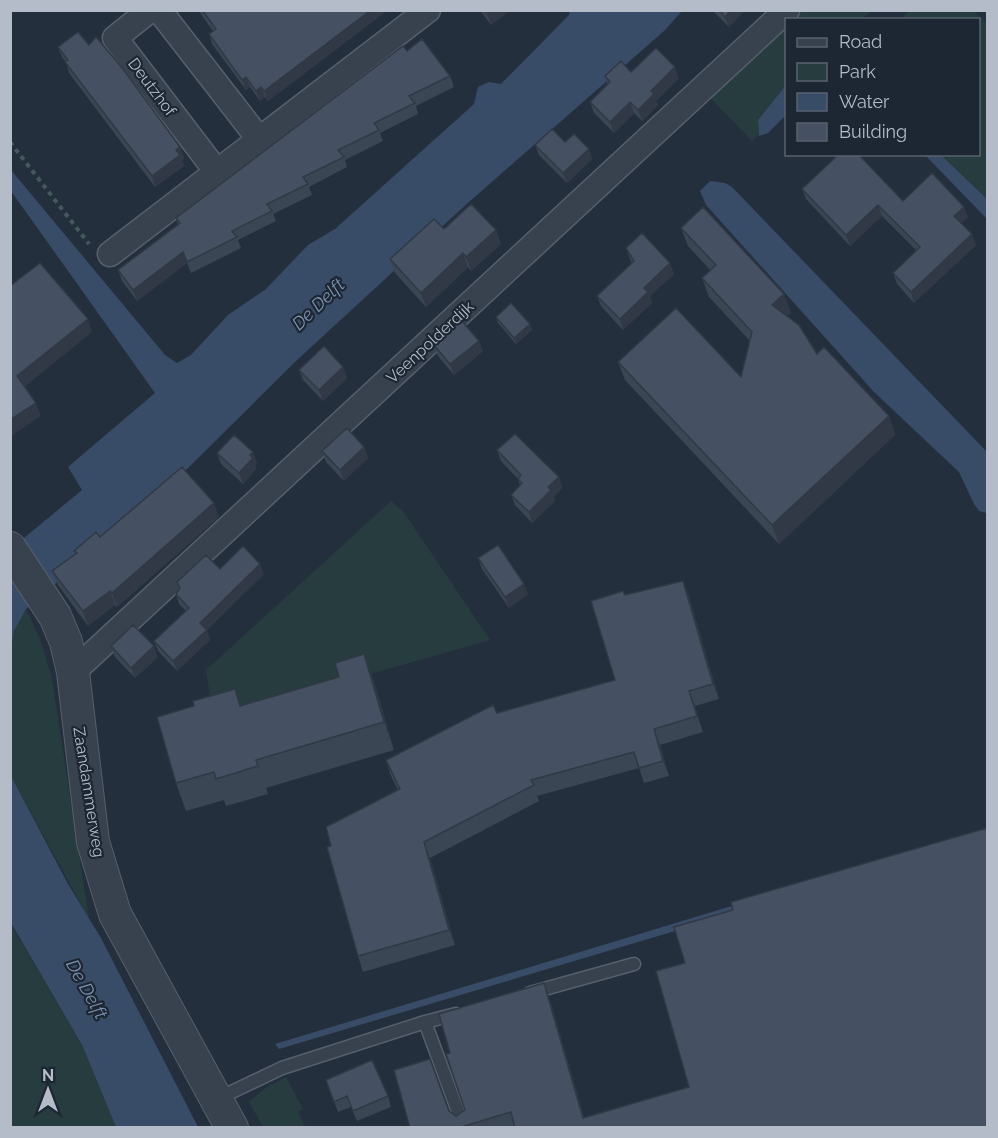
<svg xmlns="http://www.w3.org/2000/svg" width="998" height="1138" viewBox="0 0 998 1138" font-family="Raleway,sans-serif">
<rect width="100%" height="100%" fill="#242f3e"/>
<path fill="#263c3f" d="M973,10L987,23V199L941,155L978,154V20H900L908,11Z
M799,11H872L862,19L789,20Z
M786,22V85L758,120L759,134L752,141L708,96Z
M391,501L403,511L490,640L184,727L210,697L206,670Z
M26,609L41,641L52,679L89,919L11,776V648L14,631Z
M10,923L82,1045L116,1127H11Z
M286,1077L303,1109L298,1112L305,1127H263L249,1102L267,1087Z"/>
<path fill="#394c67" d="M570,11H682L664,31L470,201L297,360L184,472L26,609L14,631L11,648V556L24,538L82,490L68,467L155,393L11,191V170L165,355L177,363L191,355L228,315L266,289L308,245L335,229L474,104L478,87L489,82L501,84L569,15Z
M786,85V115L768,133L759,136L758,120Z
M925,155H941L987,199V219Z
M710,181L725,183L732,187L987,452V513L979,511L974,504L959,472L874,392L706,205L700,191Z
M11,776L68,884L101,938L198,1127H116L82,1045L11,923Z
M987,829V838L279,1049L275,1044Z"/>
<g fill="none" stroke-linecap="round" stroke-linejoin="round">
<g stroke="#565f6c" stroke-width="15">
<path id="service" d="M530,993L634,964
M425,1022L456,1014
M217,1099L282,1068L425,1022L464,1128"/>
</g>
<g stroke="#565f6c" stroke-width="27">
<path id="minor" d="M150,10L115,38L217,172
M159,10L259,139
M110,254L428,10
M73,672L787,10"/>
</g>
<g stroke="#565f6c" stroke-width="34">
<path id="tertiary" d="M10,548L55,616L66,642L73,672L93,842L115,914L232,1128"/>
</g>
<path stroke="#44595c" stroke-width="4" stroke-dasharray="4.5 4.5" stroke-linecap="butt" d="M10,142L89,244"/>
<use href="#service" stroke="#38414e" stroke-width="12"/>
<use href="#minor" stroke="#38414e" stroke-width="24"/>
<use href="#tertiary" stroke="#38414e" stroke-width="32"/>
</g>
<path fill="#3b4654" d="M198,10H388L268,101L265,97L260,101L250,87L246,90L212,44L209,34L213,31Z
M480,10H510L491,25Z
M712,10H745L729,27Z
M89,45L180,147L184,158L182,160L184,166L155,187L69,73L66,62L62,57L58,47Z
M407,51L450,76L454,87L416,106L418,114L380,133L383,141L345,160L347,167L309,187L312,195L273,214L276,221L238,240L241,248L191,273L187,263L137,301L122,281L118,270L178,225L176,218Z
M631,72L679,78L656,101L658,105L642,121L634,113L614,133L594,113L590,102L607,84L605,76Z
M535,145L589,149L592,159L567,183L539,155Z
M802,189L903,201L968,217L961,223L976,245L914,303L897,284L893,273L917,251L882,216L850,246L806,199Z
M681,228L784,294L791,313L787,316L817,354L889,416L895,435L779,544L625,380L618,362L741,377L750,341L709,297L702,278L710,270L688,246Z
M444,229L496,230L501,244L471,271L468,267L426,307L395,273L390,259Z
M626,248L674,274L650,296L652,303L623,330L601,306L597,296L632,263L630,259Z
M496,317L532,330L516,344L498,323Z
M434,345L483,351L454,375L438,356Z
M343,367L347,378L323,401L303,380L299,370Z
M364,447L368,458L344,481L326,462L322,451Z
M497,450L559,477L562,488L554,497L555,501L532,523L515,505L511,495L520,485L518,479L501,461Z
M217,453L257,463L255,465L256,469L243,484L221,464Z
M219,517L117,607L115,605L88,626L58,585L52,571L76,554L74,551L100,537Z
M478,558L528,594L509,608L482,569Z
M220,569L264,574L207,630L210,640L177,671L158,651L154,641L186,611L179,604L176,594L179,589L177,582Z
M683,581L689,597L719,699L695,706L703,732L660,745L669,776L644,783L639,768L537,796L539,801L430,858L455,945L363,972L358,956L331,846L398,790L391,776L386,760L497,713L615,680L625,595Z
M111,646L158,657L135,678L115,657Z
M364,654L374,682L394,750L266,788L268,794L226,806L224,800L186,811L176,783L194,706L235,689L241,706L339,677Z
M733,910L987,1128H410L449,1111L456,1116L465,1110L450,1053L551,1004L584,1117L689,1087L685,963Z
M326,1080L388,1096L391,1107L357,1121L351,1107L338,1112Z"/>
<path fill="#303945" d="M371,10H388L268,101L264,91Z
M492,10H510L491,25L487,14Z
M731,10H745L729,27L725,17Z
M675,67L679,78L656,101L658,105L642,121L638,110L651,91Z
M246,77L250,87L246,90L242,80Z
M261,87L265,97L260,101L256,91Z
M630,102L634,113L614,133L610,122Z
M180,147L184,158L182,160L184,166L155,187L152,176Z
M589,149L592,159L567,183L563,173Z
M878,205L882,216L850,246L846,235Z
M964,207L968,217L958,227L954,216Z
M496,230L501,244L471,271L466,257Z
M972,234L976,245L914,303L911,292Z
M183,252L187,263L137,301L133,290Z
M463,253L468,267L426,307L421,293Z
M670,263L674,274L650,296L652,303L623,330L620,319L644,288Z
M784,294L791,313L779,324L772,305Z
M88,319L92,332L22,389L17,376Z
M530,324L532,330L516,344L514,338Z
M479,341L483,351L454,375L450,364Z
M343,367L347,378L323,401L319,390Z
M36,403L41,416L10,437V420Z
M889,416L895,435L779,544L772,525Z
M364,447L368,458L344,481L340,470Z
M253,452L257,463L255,465L256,469L243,484L239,473L250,455Z
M559,477L562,488L554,497L555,501L532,523L529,512L548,487Z
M214,503L219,517L117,607L112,593Z
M260,564L264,574L207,630L210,640L177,671L173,661L200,623Z
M683,581L689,597L719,699L713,684Z
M524,584L528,594L509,608L505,597Z
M110,591L115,605L88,626L83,611Z
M154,646L158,657L135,678L131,668Z
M364,654L374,682L394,750L384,722Z
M689,691L695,706L703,732L697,716Z
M654,729L660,745L669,776L663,761Z
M424,842L430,858L455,945L449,930Z
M544,983L551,1004L587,1128L583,1118Z"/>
<path fill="#455162" stroke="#303945" stroke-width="1.5" d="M202,10H371L264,91L261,87L256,91L246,77L242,80L209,34L216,29Z
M484,10H492L487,14Z
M719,10H731L725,17Z
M78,32L89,45L96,37L123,69L180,147L176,150L180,155L152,176L65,62L68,60L58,47Z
M422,39L450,76L409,96L415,103L374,123L379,130L338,150L344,157L303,177L308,184L267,204L272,211L232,231L237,237L187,262L183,252L133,290L118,270L180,223L176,218L403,46L407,51Z
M656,48L675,67L651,91L654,94L638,110L630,102L610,122L590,102L610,82L605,76L621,61L631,72Z
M552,129L565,142L574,134L589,149L563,173L535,145Z
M839,154H858L903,201L932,173L964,207L954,216L972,234L911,292L893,273L920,247L878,205L846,235L802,189Z
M471,204L496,230L466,257L463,253L421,293L390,259L434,219L444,229Z
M703,207L784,294L772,305L799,325L817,354L824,347L889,416L772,525L618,362L676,308L741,377L752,332L702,278L716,265L681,228Z
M642,233L670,263L644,288L648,292L620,319L597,296L634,261L626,248Z
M40,263L88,319L17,376L36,403L10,420V286Z
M511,303L530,324L514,338L496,317Z
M461,320L479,341L450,364L434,345Z
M324,346L343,367L319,390L299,370Z
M347,428L364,447L340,470L322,451Z
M515,434L559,477L548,487L551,490L529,512L511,495L522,483L518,479L521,475L497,450Z
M234,435L253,452L250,455L253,458L239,473L217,453Z
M182,467L214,503L112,593L110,591L83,611L52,571L77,553L74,551L96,532L100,537Z
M498,545L524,584L505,597L478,558Z
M243,546L260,564L200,623L207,630L173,661L154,641L189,608L176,594L180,588L177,582L206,555L220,569Z
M683,581L713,684L689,691L697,716L654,729L663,761L639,768L634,752L531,780L534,785L424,842L449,930L358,956L327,847L331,846L326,827L400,789L386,760L493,705L497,713L615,680L591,601L623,591L625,595Z
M133,625L154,646L131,668L111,646Z
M364,654L384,722L256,760L258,766L216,779L214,772L176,783L157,717L194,706L193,701L235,689L240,706L339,677L335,663Z
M987,828V1128H515L511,1112L458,1128H410L394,1070L430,1059L449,1111L456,1116L465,1110L446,1054L450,1053L439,1014L544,983L583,1118L689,1087L656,971L685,963L674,927L733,910L731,902Z
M372,1060L388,1096L353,1111L347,1096L334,1102L326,1080Z"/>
<g text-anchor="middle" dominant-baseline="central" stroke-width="4.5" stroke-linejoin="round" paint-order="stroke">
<g font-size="16" fill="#b4bcc9" stroke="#1d2633">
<text transform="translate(152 87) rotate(53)">Deutzhof</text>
<text transform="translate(430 342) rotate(-43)">Veenpolderdijk</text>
<text transform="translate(89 792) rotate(81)">Zaandammerweg</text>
</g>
<g font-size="18" font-style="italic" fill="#7c92b1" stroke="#1d2633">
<text transform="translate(318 304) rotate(-44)">De Delft</text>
<text transform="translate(87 989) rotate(61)">De Delft</text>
</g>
</g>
<rect width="998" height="1138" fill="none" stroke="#b4bcc9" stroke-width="24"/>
<rect x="785" y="18" width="195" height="138" fill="#1d2633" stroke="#59626f" stroke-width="1.5"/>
<rect x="797" y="38" width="30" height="9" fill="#38414e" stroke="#59626f" stroke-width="1.5"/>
<text x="839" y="48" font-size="18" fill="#b4bcc9">Road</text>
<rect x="797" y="63" width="30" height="18" fill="#263c3f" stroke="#59626f" stroke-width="1.5"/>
<text x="839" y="78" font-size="18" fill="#b4bcc9">Park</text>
<rect x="797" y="93" width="30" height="18" fill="#394c67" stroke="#59626f" stroke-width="1.5"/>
<text x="839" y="108" font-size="18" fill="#b4bcc9">Water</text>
<rect x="797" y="123" width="30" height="18" fill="#455162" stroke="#59626f" stroke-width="1.5"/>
<text x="839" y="138" font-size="18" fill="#b4bcc9">Building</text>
<g transform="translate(48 1090)" stroke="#1d2633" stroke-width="4.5" paint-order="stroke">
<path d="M0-4.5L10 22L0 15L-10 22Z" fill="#b4bcc9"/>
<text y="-9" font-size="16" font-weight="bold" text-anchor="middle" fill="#b4bcc9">N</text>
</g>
</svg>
